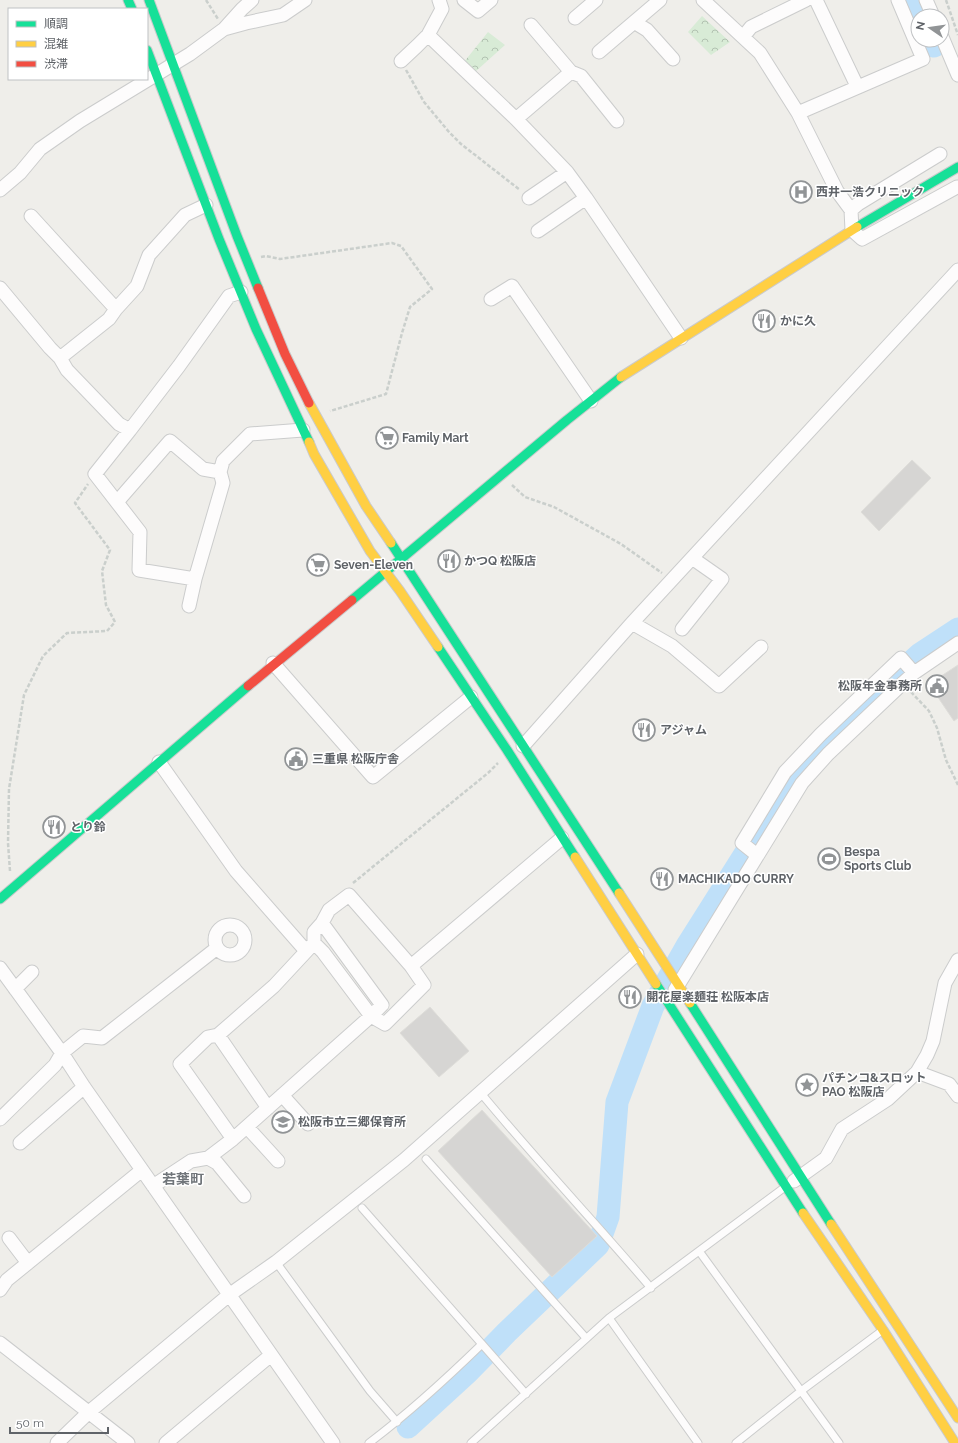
<svg xmlns="http://www.w3.org/2000/svg" width="958" height="1443" viewBox="0 0 958 1443" font-family="Raleway,'Noto Sans JP',sans-serif">
<defs>
<pattern id="park-crowns" width="20" height="18" patternUnits="userSpaceOnUse"><rect width="20" height="18" fill="#d8ebd6"/><path d="M2 6a3 3 0 1 1 6 0M12 15a3 3 0 1 1 6 0" fill="none" stroke="#b2c2b1"/></pattern>
</defs>
<rect width="100%" height="100%" fill="#efeeea"/>
<path fill="url(#park-crowns)" d="M702,16L730,42L711,55L688,32Z
M488,32L505,45L475,72L464,62Z"/>
<g fill="none" stroke-linecap="round" stroke-linejoin="round">
<path stroke="#bfe0f9" stroke-width="23" d="M916,0L922,16
M931,40L934,46
M408,1427L468,1372L507,1332L598,1245L608,1217L617,1102L653,1006L687,946L793,778L838,728L920,654L958,629"/>
</g>
<path fill="#d6d5d3" stroke="#deddd9" d="M912,460L931,478L879,531L861,512Z
M958,665V718L954,721L929,684Z
M430,1007L469,1051L439,1077L400,1033Z
M482,1110L597,1236L552,1277L438,1151Z"/>
<g fill="none" stroke-linecap="round" stroke-linejoin="round">
<g stroke="#cbcccc" stroke-width="9">
<path id="lane" d="M480,1092C535,1159 595,1222 651,1288
M426,1159L586,1338
M362,1208L526,1394
M699,1251L839,1443
M276,1262L370,1391L397,1422
M609,1318L698,1443
M369,1443C409,1413 446,1379 482,1344
M471,1443L609,1318L785,1187
M736,1443L801,1391L883,1330"/>
</g>
<g stroke="#cbcccc" stroke-width="15">
<path id="street" d="M464,0L478,11L491,0
M703,0L760,53L798,113L837,191L851,210L852,230L862,239L957,187
M816,0L857,86
M926,0L933,16
M575,18L596,0
M634,22L647,30L673,59
M531,25L571,72L581,76L617,121
M224,29L246,23L283,15L305,0
M428,35L516,119L567,172L586,198
M743,37L751,27L806,0
M942,37L958,75
M599,52L660,0
M401,61L417,46L428,35L442,9L439,0
M798,113L923,59L898,0
M516,119L571,72
M0,190L20,173L40,149L80,121L190,54L224,29L242,9L252,0
M529,198L567,172
M851,210L858,204L940,154
M31,216L116,309
M538,231L586,198L681,338
M0,288L50,348L60,358
M491,299L512,286L591,401
M130,430L179,366L229,296L241,292
M117,502L170,441L203,469L220,472
M195,579L223,483L220,472L223,461L250,434L303,430
M189,606L195,579L139,570L140,532L95,474L130,430L119,424L67,370L60,358L109,319L116,309L137,286L149,255L185,215L206,205
M632,623L672,646L719,686L761,647
M682,629L722,579L692,558
M273,663L373,777L471,697
M523,746L632,623L958,270
M159,762L236,871L306,951
M757,855L742,843L785,772L821,734L901,658L914,673
M322,923L329,910L349,895L411,966
M215 940a15 15 0 1 1 30 0a15 15 0 1 1-30 0Z
M0,968L62,1053L84,1087L333,1443
M15,989L32,972
M675,990L802,783L828,754L903,683L914,673L958,643
M218,1035L274,986L314,943L323,952L371,1016L382,1005L322,923L314,932V943
M917,1072L927,1055L933,1041L945,983L958,960
M282,1095L308,1124
M0,1119L55,1065L62,1053L83,1036L102,1038L217,948
M247,1127L278,1161
M233,1139L180,1064L208,1037L218,1035L268,1108
M20,1143L84,1087
M208,1158L217,1163L244,1196
M794,1181L826,1158L842,1129L888,1099L917,1072L949,1084L958,1096
M153,1186L191,1161L208,1158L233,1139L371,1016L385,1024L424,985L411,966L562,838
M9,1238L28,1263
M0,1290L7,1280L142,1170
M0,1343L128,1443
M57,1443L89,1412L229,1295L276,1262L404,1160L637,954
M166,1443L271,1355"/>
</g>
<g stroke="#cacacb" stroke-width="11">
<path id="fast" d="M128,0L132,9
M149,0L237,236L258,288
M147,50L219,239L256,329L309,442
M857,227L958,167
M391,543L619,893
M352,600L567,420L621,377
M438,647L507,750L575,857
M0,899L248,686
M656,984L803,1213
M690,1003L831,1224"/>
</g>
<g stroke="#cacacb" stroke-width="11">
<path id="slow" d="M621,377L857,227
M309,403L366,506L391,543
M309,442L314,454L370,551L400,591L438,647
M575,857L656,984
M619,893L690,1003
M803,1213L883,1330L955,1443
M831,1224L958,1418"/>
</g>
<g stroke="#cacacb" stroke-width="11">
<path id="jam" d="M258,288L285,354L309,403
M248,686L352,600"/>
</g>
<path stroke="#cacfcc" stroke-width="2.5" stroke-dasharray="4 2" stroke-linecap="butt" d="M206,0L218,19
M946,0L958,35
M406,70L424,102L449,132L461,144L520,190
M261,257L266,256L280,259L392,243L401,246L432,289L410,307L402,333L386,394L330,411
M512,485L525,497L554,507L621,544L662,573
M911,692L929,711L937,728L946,760L958,785
M10,871L8,843L9,789L24,695L43,656L67,633L107,631L115,622L106,605L102,571L110,550L75,503L88,484
M353,883L488,773L498,763"/>
<use href="#lane" stroke="#fdfcfc" stroke-width="7"/>
<use href="#street" stroke="#fdfcfc" stroke-width="13"/>
<use href="#fast" stroke="#16e098" stroke-width="9"/>
<use href="#slow" stroke="#ffcf43" stroke-width="9"/>
<use href="#jam" stroke="#f24e42" stroke-width="9"/>
</g>
<defs>
<g id="hospital-ring" transform="scale(1.15)"><circle r="9.5" fill="#fff" stroke="#919496" stroke-width="1.5"/><path d="M-5-5h3v3.5h4V-5h3V5h-3V1.5h-4V5h-3Z" fill="#919496"/></g>
<g id="restaurant-ring" transform="scale(1.15)"><circle r="9.5" fill="#fff" stroke="#919496" stroke-width="1.5"/><path d="M-5-6h1v4h1v-4h1v4h1v-4h1v5L-1.5 .5V6h-2V.5L-5-1ZM5-6V6H3V1.5H1.5Q1.5-4 5-6Z" fill="#919496"/></g>
<g id="supermarket-ring" transform="scale(1.15)"><circle r="9.5" fill="#fff" stroke="#919496" stroke-width="1.5"/><path d="M-6-5.5h2.5l.6 2H6L4.5 2H-2.5L-4.4-4H-6ZM-1.5 3.2a1.3 1.3 0 1 0 .1 0ZM3 3.2a1.3 1.3 0 1 0 .1 0Z" fill="#919496"/></g>
<g id="civic-ring" transform="scale(1.15)"><circle r="9.5" fill="#fff" stroke="#919496" stroke-width="1.5"/><path d="M-.6-6.5H3V-4.5H.6V-3L4-1V1h2V6H-6V1h2V-1L-.6-3ZM-1.2 2.5V6h2.4V2.5Z" fill="#919496"/></g>
<g id="stadium-ring" transform="scale(1.15)"><circle r="9.5" fill="#fff" stroke="#919496" stroke-width="1.5"/><path d="M0-5a6.5 5 0 1 0 0 10a6.5 5 0 1 0 0-10ZM-3.5-1.8h7v3.6h-7Z" fill="#919496"/></g>
<g id="sight-ring" transform="scale(1.15)"><circle r="9.5" fill="#fff" stroke="#919496" stroke-width="1.5"/><path d="M0-6L1.8-2.2L6-1.7L2.9 1.2L3.7 5.4L0 3.3L-3.7 5.4L-2.9 1.2L-6-1.7L-1.8-2.2Z" fill="#919496"/></g>
<g id="school-ring" transform="scale(1.15)"><circle r="9.5" fill="#fff" stroke="#919496" stroke-width="1.5"/><path d="M0-5L7-2L0 1L-7-2ZM-4 1L0 2.5L4 1V4Q0 6-4 4Z" fill="#919496"/></g>
</defs>
<g fill-rule="evenodd">
<use href="#hospital-ring" x="801" y="192"/>
<use href="#restaurant-ring" x="764" y="321"/>
<use href="#supermarket-ring" x="387" y="438"/>
<use href="#restaurant-ring" x="449" y="561"/>
<use href="#supermarket-ring" x="318" y="565"/>
<use href="#civic-ring" x="937" y="686"/>
<use href="#restaurant-ring" x="644" y="730"/>
<use href="#civic-ring" x="296" y="759"/>
<use href="#restaurant-ring" x="54" y="827"/>
<use href="#stadium-ring" x="829" y="859"/>
<use href="#restaurant-ring" x="662" y="879"/>
<use href="#restaurant-ring" x="630" y="997"/>
<use href="#sight-ring" x="807" y="1085"/>
<use href="#school-ring" x="283" y="1122"/>
</g>
<g text-anchor="middle" dominant-baseline="central" stroke-width="3" stroke-linejoin="round" paint-order="stroke">
<g font-size="12" font-weight="bold" fill="#5f6368" stroke="#fff" text-anchor="start">
<text x="816" y="192">西井一浩クリニック</text>
<text x="780" y="321">かに久</text>
<text x="402" y="438">Family Mart</text>
<text x="464" y="561">かつQ 松阪店</text>
<text x="334" y="565">Seven-Eleven</text>
<text x="922" y="686" text-anchor="end">松阪年金事務所</text>
<text x="660" y="730">アジャム</text>
<text x="312" y="759">三重県 松阪庁舎</text>
<text x="70" y="827">とり鈴</text>
<text x="844" y="852">Bespa<tspan x="844" dy="14">Sports Club</tspan></text>
<text x="678" y="879">MACHIKADO CURRY</text>
<text x="646" y="997">開花屋楽麺荘 松阪本店</text>
<text x="822" y="1078">パチンコ&amp;スロット<tspan x="822" dy="14">PAO 松阪店</tspan></text>
<text x="298" y="1122">松阪市立三郷保育所</text>
</g>
<g font-size="14" font-weight="bold" fill="#70757a" stroke="#fff">
<text x="183" y="1179">若葉町</text>
</g>
</g>
<rect x="8" y="8" width="140" height="72" fill="#ffffff" stroke="#bfc1c3"/>
<rect x="16" y="21" width="20" height="6" fill="#16e098" stroke="#bfc1c3"/>
<text x="44" y="28" font-size="12" fill="#5f6368">順調</text>
<rect x="16" y="41" width="20" height="6" fill="#ffcf43" stroke="#bfc1c3"/>
<text x="44" y="48" font-size="12" fill="#5f6368">混雑</text>
<rect x="16" y="61" width="20" height="6" fill="#f24e42" stroke="#bfc1c3"/>
<text x="44" y="68" font-size="12" fill="#5f6368">渋滞</text>
<g transform="translate(930 28) rotate(283)"><circle r="19" fill="#ffffff" stroke="#bfc1c3"/>
<path d="M0-3L7 15L0 10L-7 15Z" fill="#919496"/>
<text y="-6" font-size="11" font-weight="bold" text-anchor="middle" fill="#5f6368">N</text>
</g>
<path d="M10 1427v6h98v-6" fill="none" stroke="#5f6368" stroke-width="2"/>
<text x="16" y="1427" font-size="12" fill="#5f6368" stroke="#ffffff" stroke-width="3" paint-order="stroke">50 m</text>
</svg>
